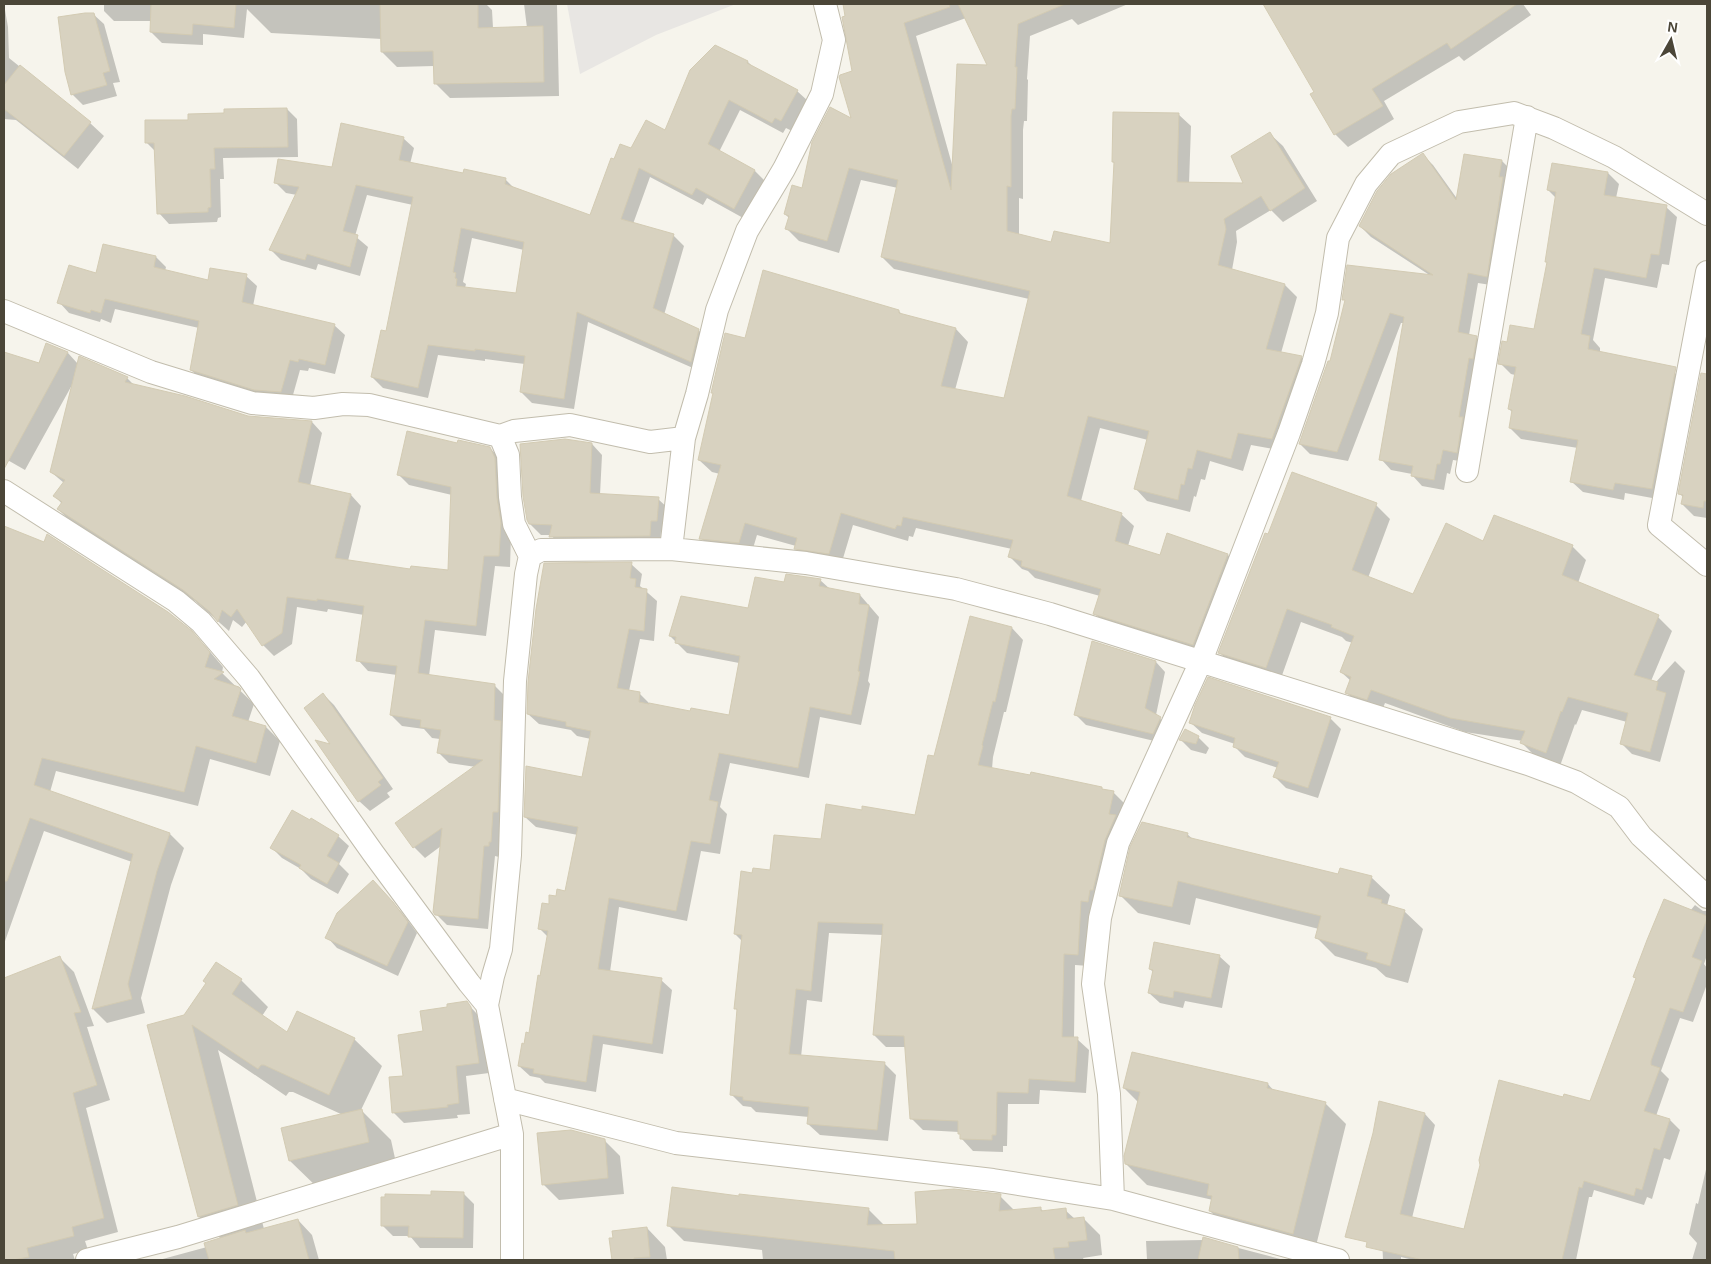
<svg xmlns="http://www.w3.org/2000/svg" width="1711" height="1264" viewBox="0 0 1711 1264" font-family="Arial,sans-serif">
<rect width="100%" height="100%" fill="#f6f4ec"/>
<path fill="#e8e6e3" d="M567,4H736L656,35L580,74Z"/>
<path fill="#0003" fill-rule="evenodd" d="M4,4L8,27L9,58L90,123L104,136L78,169L16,120L4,119Z
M104,4H486L492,10L493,28H527L524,4H559L557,5L559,96L450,98L435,83L434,66L397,67L382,52V39L271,33L247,9L244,38L203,34V45L162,43L151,32V21H114L104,11Z
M844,4H1128L1078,25L1072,19L1030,36L1027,79L1028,80L1027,121H1024L1023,130V199L1019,198V235L1052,243L1112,244L1115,164L1113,162L1178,114L1191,126L1189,184H1245L1270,134L1283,146L1317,201L1283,222L1271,210L1236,231L1237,242L1232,270L1285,285L1297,297L1281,353L1301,357L1313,369L1285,451L1251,445L1243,471L1210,461L1205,480L1201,479L1196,497L1194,496L1190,512L1147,501L1135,488L1148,440L1100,428L1081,501L1121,514L1134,526L1128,546L1161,556L1228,555L1240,567L1205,657L1107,626L1094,613L1100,596L1035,578L1028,571L1022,569L1010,557L1012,549L916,528L913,537L909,536L908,541L853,525L841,565L808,561L796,548V546L757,535L751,555L713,551L701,538L720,474L712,472L699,460L714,394L712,393L746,339L899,311L903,316L956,329L968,342L955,390L1005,400L1029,299L894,269L882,257L898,188L861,180L839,253L799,241L787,229L790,219L785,214L853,120L854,72L847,17ZM966,18L989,67L953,168L916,36Z
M1264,4H1523L1531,15L1464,61L1459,56L1384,101L1394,119L1348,147L1335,134L1316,92Z
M93,14L104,24L120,82L113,83L117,96L83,105L72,94Z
M716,46L748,62L753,67L797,91L808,101L792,131L786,128L783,133L740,110L719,152L755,171L765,181L745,219L707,198L703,205L650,177L633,224L673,235L684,246L664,315L698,330L709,340L702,372L588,322L574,409L532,403L521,392L525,364L485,359V361L438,355L428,398L383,388L372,377L387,333L413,205L367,195L355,236L368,247L360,276L318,264L316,270L281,260L270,249L297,195L286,193L276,183L333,168L403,138L414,148L410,164L464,175L505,179L515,189L591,217L615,161L632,150L666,132ZM472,238L524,250L518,295L465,288L466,284L463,282Z
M287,109L297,119L298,157L223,158L224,179H220L221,217L218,218L217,222L169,224L159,213L156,152L146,142L189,121L225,114Z
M1423,155L1433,165L1458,200L1502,161L1512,171L1497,286L1478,283L1469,335L1476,337L1486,347L1467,462L1453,460L1450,474L1447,473L1444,490L1422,486L1412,475V474L1391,470L1381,459L1404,323H1401L1348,461L1310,454L1300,444L1331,363L1346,302L1344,299L1431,276L1371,237L1360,226Z
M1608,173L1619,184L1616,198L1666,207L1677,217L1669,265L1662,264L1657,288L1605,278L1593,340L1600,348V353L1669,367L1680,378L1663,500L1625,493L1624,500L1583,492L1572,482L1578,448L1521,439L1510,428L1513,413L1509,409L1515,375L1511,374L1500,363L1508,343L1535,330L1548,263L1546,262L1556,198L1548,190Z
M156,257L166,267L165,271L209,281L246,276L257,286L253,306L334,325L345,335L335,374L309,368L308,371L300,370L291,402L202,380L191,370L199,328L115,309L111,323L101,319L100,322L69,313L59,302L97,275Z
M47,344L68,353L78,364L127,378L135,386L248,417L312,422L322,433L310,486L351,495L361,506L348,561L411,571L449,572L452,495L409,485L399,475L458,444L490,448L501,460L511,535L510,567L495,566L486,636L435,630L429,676L494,685L505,696L499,857L495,856L488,929L447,925L436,914L441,846L425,858L414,847L476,767L449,763L438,752L440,739L432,738L424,729L402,726L391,715L397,675L368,671L358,660L364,615L328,609L327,612L297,607L292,644L274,656L263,645L247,621L242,627L233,620L229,631L195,601L69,520L58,509L62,504L55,496L64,483L51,472L72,385L25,470L4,458V353L39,364Z
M1700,386L1707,387V518L1694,516L1682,504L1683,497L1680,494Z
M592,444L602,455L600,495L658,499L669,509L668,532L661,531L660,546L561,547L551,535H541L530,524Z
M1376,505L1390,519L1368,578L1413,595L1483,542L1572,546L1586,560L1578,583L1658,617L1672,631L1646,693L1675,661L1685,671L1660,762L1632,754L1621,743L1627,722L1582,710L1576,725L1575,724L1560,766L1536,757L1522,743L1523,741L1465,732L1385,703L1381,713L1360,706L1346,692L1351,681L1341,672L1353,643L1346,641L1342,637L1301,622L1280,681L1234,667L1220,653L1268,535Z
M4,527L45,544L206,647L223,667L222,673L254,704L248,722L266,727L280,741L270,776L210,759L198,806L56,771L50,792L170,834L184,848L171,885L141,998L145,1013L107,1023L93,1009L132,862L44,831L4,944V805L5,802L4,801Z
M631,564L642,574L640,586L657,601L654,641L640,639L629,691L639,693L650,704L691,713L730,717L739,663L687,653L670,636L749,610L785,584L820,580L830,589L860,595L879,617L868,681L870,684L861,725L820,717L809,778L730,763L720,807L727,814L720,854L701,851L687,921L619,907L610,972L661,980L672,990L663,1054L603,1044L596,1092L545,1083L540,1078L530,1076L519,1066L530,1034L548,937L540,929L550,905L566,892L578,835L536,827L525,817L583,778L591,739L577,736L571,730L539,724L528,714Z
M1012,628L1023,640L1006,712H1004L993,757L992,769L1101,788L1105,791L1113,792L1125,804L1089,966L1075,965L1074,1038L1077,1039L1089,1050L1086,1093L1040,1090L1039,1104H1008L1007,1146H1003V1152L973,1151L962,1139L959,1132L923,1130L911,1118L906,1047H886L874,1035L883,935L829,933L822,1002L807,1000L801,1057L884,1063L896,1075L888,1141L820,1135L808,1124L809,1117L756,1112L751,1107L743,1106L732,1095L738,1011L735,1008L742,941L735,934L753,874L771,871L822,841L863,812L916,817L935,758Z
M1156,662L1165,672L1156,715L1170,728L1163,743L1086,725L1076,715Z
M323,694L334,705L393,789L387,793L390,797L370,811L359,801L333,747Z
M1330,718L1341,729L1318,798L1286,788L1275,777L1278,768L1245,757L1234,746L1235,744L1202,733L1191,723Z
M1198,737L1209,748L1206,754L1191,750L1181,740Z
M1187,834L1194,840L1339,875L1371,877L1390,895L1387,906L1404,911L1423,929L1408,983L1386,977L1376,968L1335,956L1317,938L1319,929L1196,898L1190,925L1138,913L1120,895Z
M338,836L349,846L339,864L349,874L338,894L311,879L301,869L282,858L272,848Z
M383,892L403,914L417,933L398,976L337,948L327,937Z
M1695,905L1703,911H1707V955L1704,964L1707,968V984L1693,1022L1680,1018L1661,1071L1669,1079L1656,1116L1670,1120L1680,1130L1670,1160L1664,1158L1652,1199L1647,1197L1644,1205L1594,1190L1592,1197H1589L1576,1260H1413L1401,1257V1260H1383L1378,1148L1380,1103L1425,1114L1435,1125L1412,1218L1465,1230L1564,1099L1590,1102L1690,911Z
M1219,956L1230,966L1222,1008L1185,1001L1183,1008L1160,1003L1149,993L1153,972L1150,969Z
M60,958L74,972L94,1026L87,1027L110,1100L86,1108L118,1232L85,1241L88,1250L73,1254L75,1260H4V1066L12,1063L4,1041V980Z
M241,980L268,1007L262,1016L288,1034L354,1039L382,1066L361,1110L391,1140L398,1172L320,1190L290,1161L343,1115L293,1092H289L286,1096L218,1050L264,1229L298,1220L312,1235L319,1260H159L207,1247L221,1239L199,1217L185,1017Z
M467,1003L477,1014L489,1073L466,1076L470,1114L457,1115L458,1118L404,1123L393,1112L404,1077L424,1033L448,1008Z
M1268,1084L1274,1091L1325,1103L1346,1124L1314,1254L1231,1232L1210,1211L1213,1200L1147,1185L1126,1164L1139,1103L1124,1088Z
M604,1140L620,1156L624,1194L559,1200L543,1184Z
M1707,1165V1260H1692L1697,1243L1689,1234L1696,1203L1698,1204Z
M463,1193L474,1204L473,1248H420L410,1236H393L382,1225L432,1196Z
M1000,1196L1015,1211L1040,1208L1044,1212L1065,1210L1075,1219H1084L1100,1235L1102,1255L1083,1258L1084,1260H763L762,1250L684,1241L668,1225L740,1197L868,1209L885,1226L919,1225Z
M647,1228L665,1247L667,1260H613L611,1239Z
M1204,1239L1284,1260H1147L1146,1241L1204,1240Z"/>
<path fill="#d8d2c0" stroke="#d3cbb3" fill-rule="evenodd" d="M154,4H236L234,28L193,24L192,35L150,32L151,5Z
M380,4H478V28L543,26L544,82L434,84L433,51L381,52Z
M843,4H949L950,7L904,23L951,190L957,64L987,65L958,4H1065L1018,24L1015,67H1017L1015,109H1012L1011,116V187L1007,186V231L1051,242L1054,231L1110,243L1114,162H1112L1113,112L1179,113L1177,182L1243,183L1231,156L1270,132L1305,188L1270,211L1261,196L1224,219L1226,229L1218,265L1285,284L1266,349L1302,356L1272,439L1238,433L1231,459L1197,450L1192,469L1188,468L1184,485L1181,484L1178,500L1134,489L1149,431L1088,416L1067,496L1122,513L1115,541L1160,555L1167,533L1228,554L1193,645L1093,614L1101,589L1021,566L1022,561L1008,557L1013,540L903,517L901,526L897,525L895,529L841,513L829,554L794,549L797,538L745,523L739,543L699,539L721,465L698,460L713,393H711L725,333L745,338L763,270L899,310V313L956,328L941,386L1004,398L1030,291L881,257L898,180L849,168L827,241L785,229L789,216L784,214L792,185L802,188L812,142L830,107L851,118L839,77L840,75L852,71L842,17L845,16Z
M1263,4H1517L1451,49L1447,43L1372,89L1383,106L1334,135L1310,94L1314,92Z
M85,13H94L110,71L103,73L107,85L71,95L65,72L58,17Z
M715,45L748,61L747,63L798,90L781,121L775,118L772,123L729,100L708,144L755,170L734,209L696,188L692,195L639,168L621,219L674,234L653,308L699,329L691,362L577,312L564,399L520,392L525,356L475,349V351L428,345L418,388L371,377L381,330L386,331L413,197L356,185L343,231L358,235L350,267L307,254L305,260L269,250L299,187L274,183L278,159L332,167L341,123L404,137L399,160L463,173L464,169L506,178L505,184L590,215L611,158L614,159L620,144L631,148L646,120L665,130L690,70ZM461,228L524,242L516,293L456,286L457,279L455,278L456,273L453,272Z
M20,65L91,122L64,156L4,109V85Z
M287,108L288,147L214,148L215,169H210L211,207L208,208V212L157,214L154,143H145V120H188V114L224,113V109Z
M1423,153L1456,200L1464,154L1502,160L1499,177H1503L1487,277L1468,273L1458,332L1477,336L1473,359L1469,358L1459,417H1463L1457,453L1443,450L1440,464H1437L1434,480L1411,476L1413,466L1379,460L1404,317L1390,313L1337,452L1299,444L1328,361H1330L1345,300H1342L1347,265L1433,275L1359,226L1377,191L1391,174Z
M1552,163L1608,172L1604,195L1667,205L1659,255L1651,254L1646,278L1594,268L1581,334L1590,336L1588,349L1676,367L1652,489L1615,483L1613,490L1570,482L1578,440L1509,428L1512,410L1508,409L1516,367L1498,364L1502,341L1507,342L1510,325L1534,329L1547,262H1545L1556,192L1547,190Z
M103,244L156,256L154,267L208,280L210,268L247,274L242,302L335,324L325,365L299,359L298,362L290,360L281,392L254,390L190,370L199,321L105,299L101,313L91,310L90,313L57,303L69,265L96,273Z
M46,343L68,352L4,469V352L39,363Z
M79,356L128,377L125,382L185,396L248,416L312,421L298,482L351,494L335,558L410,569L411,566L448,570L451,487L397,475L407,431L457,443L458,440L490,447L495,458L497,498L501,523L499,556H484L476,626L425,620L418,673L495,684L494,720L501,721L498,812H493L491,842H489V846H484L478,919L435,915L433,912L442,828L413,848L395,823L483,760L437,753L441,730L420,727L421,720L390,715L397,666L356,661L364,606L317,599V601L287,597L282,633L262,646L237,609L231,617L222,610L218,622L210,612L183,590L57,509L62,502L53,496L65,480L50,472Z
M1701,373L1707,374V501H1704L1703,508L1681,504L1683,495L1678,494Z
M565,439L592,443L590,493L659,497L657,521H651L650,536L549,537L552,525L529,524L527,520L523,496L520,444Z
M1292,472L1377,503L1352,570L1413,594L1446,523L1483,541L1494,515L1573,545L1562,575L1659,615L1634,675L1658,682L1656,690L1666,693L1650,752L1620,744L1628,713L1568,697L1562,712L1561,711L1546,753L1520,743L1525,731L1450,718L1371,690L1367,700L1345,693L1351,677L1340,672L1354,636L1331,627L1332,625L1287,609L1266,668L1218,653L1265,533L1268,534Z
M4,526L44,542L47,534L168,612L192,631L210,652L205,667L224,672L214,679L239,687L241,689L232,716L266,726L256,763L196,746L184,792L42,758L34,785L170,833L157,871L128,984L132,999L92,1009L133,854L30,818L7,881H4Z
M632,562L630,578L636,579L635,587L647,589L644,631L629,629L617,688L640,692L639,702L649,704V703L690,711L691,708L729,715L740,656L675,643L676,637L669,636L681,596L748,608L755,577L784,582L786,574L821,579L819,586L860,594L859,604L869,605L858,671L860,672L851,715L810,707L798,768L719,753L709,800L718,802L710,844L691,841L676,911L609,898L598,969L662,978L652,1044L593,1035L586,1082L533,1073L534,1069L518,1066L522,1043L524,1044L526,1032L529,1033L538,975L540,976L548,931L538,929L542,903L549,904V895L556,896L557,889L565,891L578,827L524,817L526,766L582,777L591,731L566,726V722L527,714L528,682L536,609L544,563Z
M970,616L1012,627L995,702L993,701L982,745L983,746L978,765L1030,775L1031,772L1102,787V789L1114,791L1109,814L1116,815L1105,840L1093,890H1090L1088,902L1081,901L1078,955L1064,954L1062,1037H1078L1075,1082L1029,1079L1028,1093L997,1092L996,1135H992V1140L960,1139V1134H958V1121L910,1119L904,1036L873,1035L883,924L818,922L811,991L796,989L789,1054L885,1062L877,1130L807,1124L809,1107L743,1100V1097L730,1095L737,1009H734L742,935L734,934L741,871L752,873L753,868L770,870L774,835L821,839L826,804L862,810V806L915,815L928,755L934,756Z
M1092,641L1156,661L1145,708L1161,717L1153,734L1074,715Z
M1208,677L1331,717L1308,788L1273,777L1279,762L1233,747L1235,738L1189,723L1195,705Z
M323,693L383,778L378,782L381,785L358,802L315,740L330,744L304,708Z
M1185,729L1199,736L1196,744L1179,740Z
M292,810L310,820L311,818L339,835L327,856L339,863L327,884L299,868L301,865L270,848Z
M1142,822L1188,833L1187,837L1338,874L1340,868L1372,876L1367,896L1382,900L1381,903L1405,910L1390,966L1366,959L1368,953L1315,938L1321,916L1292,909L1178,881L1172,907L1119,896L1130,847Z
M373,880L393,902L408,922L387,966L325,938L337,913Z
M1664,899L1707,916V919L1692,957L1702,961L1683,1012L1670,1008L1651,1061V1065L1660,1068L1644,1111L1670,1119L1660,1150L1654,1148L1642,1190L1636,1188L1634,1196L1584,1181L1582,1188L1579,1187L1562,1260H1423L1366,1247L1367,1242L1345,1237L1373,1133L1379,1101L1425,1113L1400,1214L1464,1229L1480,1165L1479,1160L1499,1080L1563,1097L1564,1094L1590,1101L1636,978L1633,977L1647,940Z
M1154,942L1220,955L1211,998L1174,991L1173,998L1148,993L1153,970L1149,969Z
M60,956L81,1012L74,1013L97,1085L73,1093L104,1218L72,1227L74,1236L27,1248L29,1257L13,1260H4V978Z
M216,962L242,979L232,994L287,1032L297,1011L355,1038L329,1095L264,1065H261L258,1069L192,1025L238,1205L198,1217L147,1025L184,1015L206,983L203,981Z
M467,1001L471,1007L479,1063L456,1066L459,1103L447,1105L448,1107L392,1113L389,1077L403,1076L398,1035L423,1031L420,1011L447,1007V1004Z
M1132,1052L1268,1083L1267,1088L1326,1102L1293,1234L1209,1211L1212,1196L1207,1195L1209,1184L1125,1164L1124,1156L1140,1092L1123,1088Z
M362,1109L369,1142L289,1161L281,1128Z
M571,1130L605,1139L608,1178L542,1185L537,1133Z
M672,1187L739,1196V1194L869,1208L867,1225L917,1224L915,1192L954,1189L991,1193L1001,1194L999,1211L1041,1207V1211L1066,1208L1067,1219L1084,1217L1087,1240L1068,1242L1069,1247L1053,1248L1055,1260H895L894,1251L667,1226Z
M431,1191L464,1192L463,1238L408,1237L409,1226H381V1197H385V1194L431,1195Z
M298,1219L309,1260H209L204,1243L245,1230L246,1233Z
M647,1227L650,1257L634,1258V1260H612L609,1238H613L612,1231Z
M1203,1237L1238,1247L1239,1260H1198Z"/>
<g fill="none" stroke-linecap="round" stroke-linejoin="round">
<g stroke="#c2bdad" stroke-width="24">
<path id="street" d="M1707,272L1659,525L1707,565
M4,311L151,372L252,403L314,408L343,404L369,405L500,436L508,455L510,497L514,524L530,556L526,574L515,681L510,855L501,949L493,976L487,1005
M500,436L514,431L570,425L650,442L684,438
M1467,471L1527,117
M4,491L176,601L201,622L249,678L373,853L469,983L487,1005L512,1134V1260
M671,549L684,438L697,394L717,310L747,231L784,169L822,94L834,40L825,4
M530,556L541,550L671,549L806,563L956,589L1050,614L1528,764L1576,782L1619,807L1641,836L1707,897
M505,1099L676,1143L993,1180L1113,1199L1338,1260
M1113,1199L1109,1094L1093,984L1100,918L1118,843L1201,661L1289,433L1313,364L1327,313L1338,238L1366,184L1391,154L1459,122L1514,113L1554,128L1614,157L1707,214
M87,1260L178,1237L512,1134"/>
</g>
<use href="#street" stroke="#fff" stroke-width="22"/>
</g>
<rect width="1711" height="1264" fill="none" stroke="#4b4638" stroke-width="10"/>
<g transform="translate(1671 40) rotate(8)" stroke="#ffffff" stroke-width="4" paint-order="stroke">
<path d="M0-4L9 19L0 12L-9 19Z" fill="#4b4638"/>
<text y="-8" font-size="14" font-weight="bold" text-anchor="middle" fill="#4b4638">N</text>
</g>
</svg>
